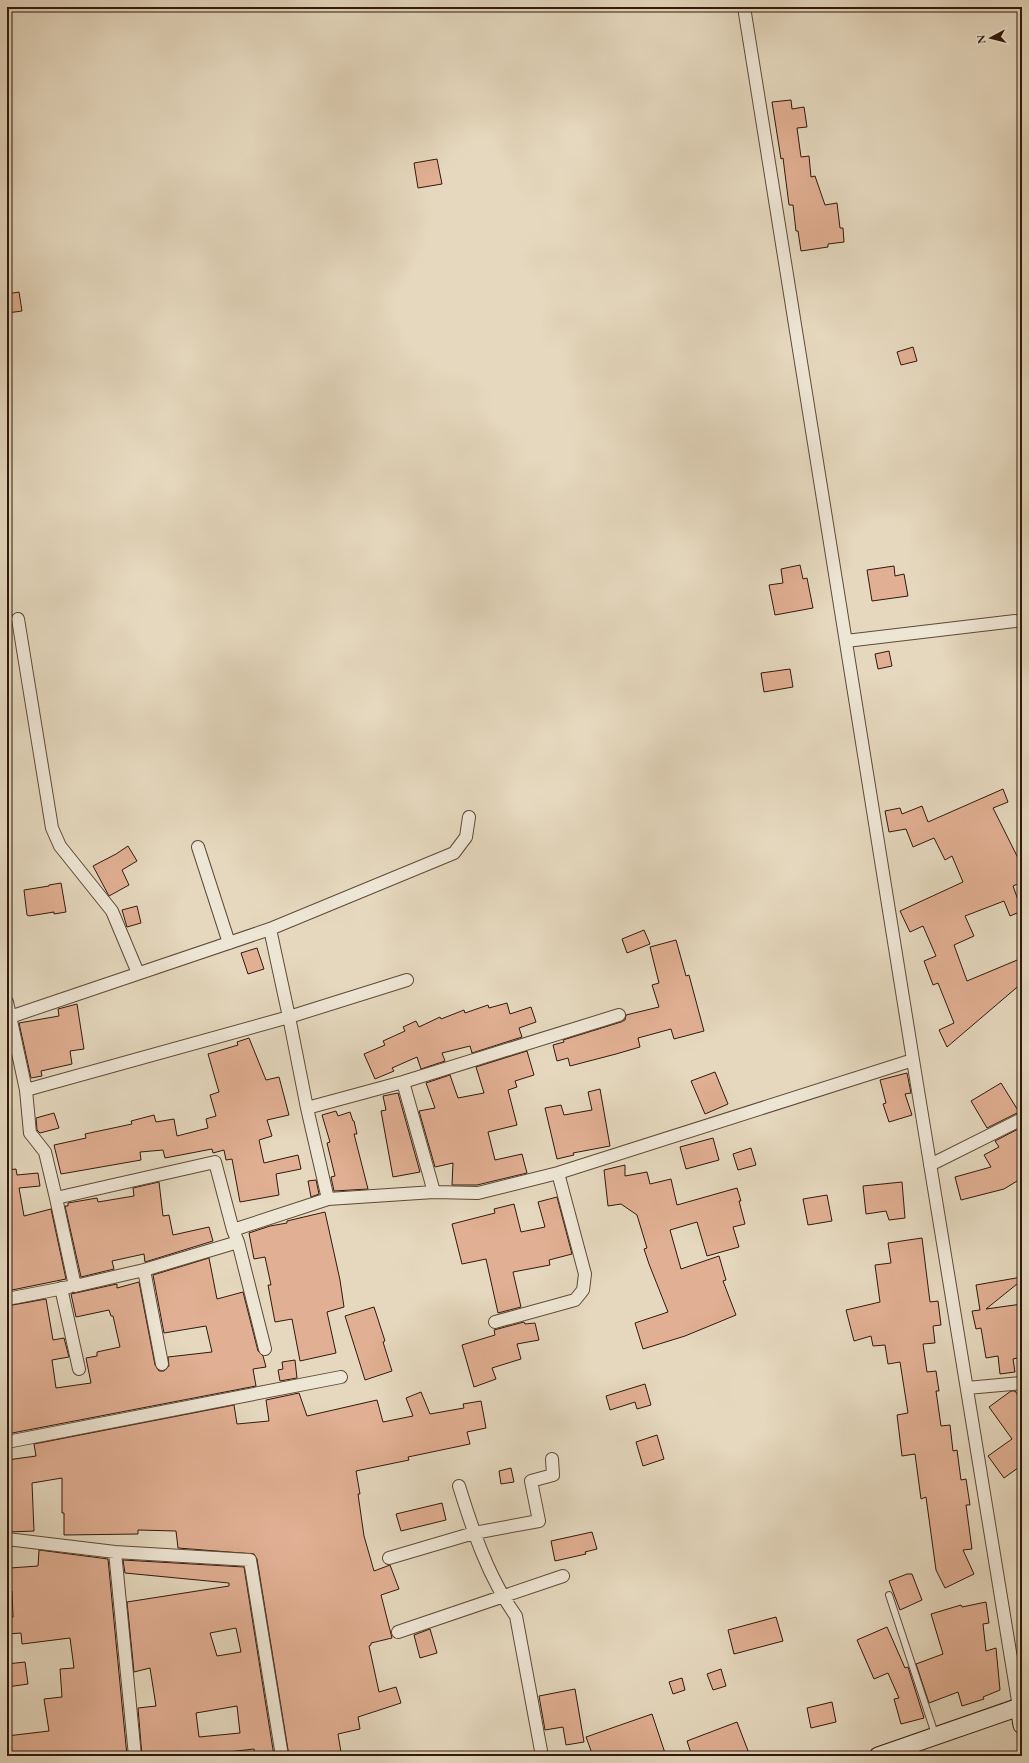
<svg xmlns="http://www.w3.org/2000/svg" width="1029" height="1763" viewBox="0 0 1029 1763" font-family="'EB Garamond',serif">
<rect width="100%" height="100%" fill="#e5d8be"/>
<filter id="stains"><feTurbulence type="fractalNoise" baseFrequency=".005" numOctaves="4"/><feColorMatrix values="0 0 0 0 .2 0 0 0 0 .09 0 0 0 0 .02 0 0 0 .5 -.17"/></filter>
<radialGradient id="worn" r=".72"><stop offset=".6" stop-color="#630" stop-opacity="0"/><stop offset="1" stop-color="#630" stop-opacity=".3"/></radialGradient>
<path fill="#e1af93" stroke="#32190c" fill-rule="evenodd" d="M791,100L792,109L804,107L807,127L797,128L801,157L809,156L811,177L815,176L825,205L837,203L840,228H843L844,242L828,244V247L801,251L798,231H796L793,205H789L783,158L781,159L772,102Z
M437,159L442,184L418,188L414,163Z
M19,292L22,311L7,313V294Z
M913,347L917,361L901,365L897,352Z
M800,565L803,579L807,578L813,608L775,615L769,585L783,583L781,569Z
M894,566L895,576L904,574L908,596L872,601L867,570Z
M889,651L892,666L878,669L875,654Z
M790,669L793,687L764,692L761,673Z
M1003,789L1008,802L993,808L1022,866V882L1013,886L1022,911L1010,916L1004,901L965,916L974,936L954,945L967,981L1022,958V983L947,1047L939,1030L954,1023L938,983L933,985L924,961L936,956L923,926L910,932L900,911L963,882L952,856L945,860L934,838L913,847L906,829L889,832L885,811L900,808L902,814L922,806L928,822Z
M128,846L137,861L122,870L129,885L109,896L93,866L116,854Z
M61,883L66,912L54,914V912L29,916L27,915L24,890L49,886V885Z
M137,906L141,923L127,927L122,910Z
M644,930L650,944L627,953L622,939Z
M676,940L686,976L689,975L704,1031L674,1039L671,1029L638,1038L640,1047L616,1054L570,1066L568,1058L557,1061L553,1045L564,1042L563,1040L621,1022L625,1020L626,1015L659,1007L652,985L659,983L650,947Z
M257,948L264,969L248,974L241,953Z
M507,1003L510,1014L531,1007L536,1022L519,1028L522,1037L472,1053L470,1046L442,1053L445,1061L421,1069L417,1057L392,1068L394,1071L375,1079L364,1054L385,1045L383,1041L405,1031L403,1027L416,1021L419,1027L440,1017L441,1019L464,1010L465,1013L488,1005L489,1008Z
M77,1004L84,1049L70,1051L72,1064L41,1071L42,1076L31,1078L19,1023L59,1016L58,1009Z
M249,1038L266,1080L279,1077L289,1115L267,1120L272,1136L259,1140L264,1163L298,1155L301,1169L276,1174L279,1195L240,1202L232,1159L226,1160L224,1150L213,1153L212,1149L165,1158L163,1150L140,1152L141,1160L61,1174L54,1145L86,1138L85,1134L132,1124L131,1121L154,1115L156,1122L174,1119L177,1136L208,1128L206,1119L216,1116L210,1095L219,1092L208,1054L238,1045L237,1042Z
M527,1051L534,1075L515,1081L517,1087L508,1090L517,1125L488,1132L495,1160L522,1154L527,1173L477,1185H452L453,1163L435,1167L419,1111L435,1108L426,1083L450,1075L458,1098L484,1093L476,1067Z
M715,1072L728,1104L705,1114L691,1081Z
M907,1073L911,1093L905,1094L912,1115L889,1122L883,1104L886,1103L880,1080Z
M1001,1083L1019,1112L987,1128L971,1101Z
M600,1089L610,1146L573,1153L574,1155L557,1159L545,1108L561,1105L564,1115L592,1110L588,1092Z
M398,1093L420,1172L393,1177L381,1111L386,1110L383,1096Z
M336,1111L338,1116L350,1112L353,1121H354L357,1134H354L368,1189L334,1191L331,1177L335,1176L327,1143L330,1142L322,1115Z
M54,1113L59,1128L40,1133L37,1130L36,1118Z
M1022,1127V1178L1004,1189L961,1200L955,1177L991,1167L984,1155L999,1147L995,1141Z
M713,1138L719,1160L686,1169L680,1147Z
M751,1148L756,1165L738,1170L733,1154Z
M625,1165V1176L647,1172L650,1184L671,1179L677,1205L737,1188L741,1201H739L745,1224L733,1227L739,1247L707,1256L697,1222L670,1230L681,1269L719,1256L726,1280L723,1281L736,1315L685,1336L643,1349L635,1323L668,1312L649,1264L644,1249L647,1248L637,1215L621,1204L608,1206L604,1170Z
M16,1169L17,1175L38,1173L40,1186L19,1188L24,1216L51,1209L66,1279L7,1291V1204H9L7,1170Z
M316,1180L319,1194L311,1197L308,1181Z
M159,1182L163,1216L169,1215L173,1235L209,1227L213,1241L145,1262L144,1254L112,1261L114,1269L81,1277L65,1206H68V1203L97,1198L98,1202L134,1196L133,1188Z
M902,1182L905,1218L889,1220L886,1211L866,1214L863,1186Z
M827,1195L832,1221L808,1225L803,1199Z
M557,1197L572,1254L549,1260L550,1265L513,1272L521,1307L498,1313L486,1259L462,1264L452,1224L495,1213L494,1209L514,1204L521,1232L545,1227L538,1202Z
M325,1212L340,1280L344,1307L327,1312L336,1353L300,1361L292,1319L275,1322L268,1285H271L265,1257L254,1259L249,1233L270,1226L287,1223V1221Z
M922,1238L930,1302L938,1301L941,1325L933,1326L935,1343L923,1344L927,1372L936,1371L939,1391H936L941,1426L950,1425L953,1451L957,1450L961,1480L966,1479L970,1505H966L972,1549L963,1550L974,1574L945,1588L936,1570L926,1497L921,1499L915,1454L902,1456L897,1415L908,1413L900,1362L888,1364L885,1345L873,1346L871,1336L854,1341L846,1310L880,1302L875,1265L891,1263L888,1243Z
M209,1258L217,1299L243,1292L258,1351L263,1356L266,1367L253,1369L256,1386L7,1434V1368H9L7,1356V1335H10L7,1306L46,1299L53,1340L64,1338L69,1357L52,1360L56,1388L91,1383L86,1358L97,1356V1352L120,1347L113,1316H111L109,1310L76,1317L71,1294L117,1284V1288L139,1282L155,1365L159,1371H164L169,1366L168,1357L212,1352L206,1326L164,1333L153,1275Z
M1022,1277V1280L986,1309L1022,1304V1357L1013,1359L1015,1372L1000,1374L998,1356L986,1358L981,1328L976,1329L972,1311L980,1310L976,1285Z
M374,1307L385,1341L383,1342L392,1371L365,1380L345,1316Z
M524,1322L525,1324L535,1323L539,1340L517,1344L521,1359L492,1368L496,1379L474,1387L462,1345L495,1335L494,1330Z
M295,1360L297,1378L280,1381L278,1370L283,1369L282,1362Z
M645,1384L651,1405L637,1409L635,1402L610,1410L606,1396Z
M1011,1391H1015L1022,1401V1465L1004,1478L988,1456L1012,1439L989,1407Z
M421,1392L430,1414L464,1408L463,1404L481,1401L486,1428L467,1432L470,1444L408,1457L409,1460L356,1471L360,1494H358L364,1536L374,1571L390,1565L399,1589L381,1595L392,1638L371,1643V1645L369,1646L379,1692L396,1687L401,1703L358,1717L360,1729L338,1734L341,1752L318,1756H289L257,1559L254,1554L178,1548L176,1531L138,1530V1534L64,1535V1513H62V1478L32,1483L34,1531L9,1532L7,1460L36,1456L34,1444L234,1405L237,1424L269,1421L266,1400L299,1393L307,1416L377,1400L383,1422L413,1416L406,1398Z
M657,1435L664,1459L643,1466L636,1442Z
M511,1468L514,1482L501,1484L499,1471Z
M442,1503L446,1520L401,1531L396,1514Z
M592,1532L597,1549L585,1552L586,1554L555,1561L551,1541Z
M39,1550L108,1559L127,1756H7V1736L49,1731L44,1699L62,1697L60,1669L74,1668L70,1638L22,1644L21,1633L7,1634V1617H13L12,1591H7V1575H11L10,1568L38,1566Z
M123,1560L244,1567L274,1756H258V1753H255L254,1749L228,1752V1756H142L138,1708L156,1706L150,1668L134,1672L127,1602L229,1586V1583L125,1573ZM236,1628L241,1652L217,1656L210,1633ZM237,1706L240,1733L199,1737L196,1713Z
M907,1574H912L922,1600L900,1610L889,1581Z
M986,1602L989,1623L983,1624L986,1651L996,1648L1000,1690L983,1697L984,1699L962,1706L958,1692L929,1703L916,1664L943,1654L931,1614L961,1605L962,1607Z
M776,1617L783,1641L734,1654L728,1630Z
M887,1627L905,1668L908,1667L924,1718L901,1724L894,1699L899,1698L888,1673L874,1679L857,1640Z
M430,1629L437,1653L420,1658L414,1635Z
M25,1662L28,1684L7,1687V1664Z
M721,1669L726,1686L713,1690L707,1674Z
M682,1678L685,1690L673,1694L669,1682Z
M575,1689L584,1742L566,1745L563,1727L545,1730L539,1696Z
M832,1702L836,1722L811,1728L807,1708Z
M652,1714L666,1756H593L586,1737Z
M737,1722L750,1756H692L687,1741Z"/>
<g fill="none" stroke-linecap="round" stroke-linejoin="round">
<g stroke="#5f4938" stroke-width="8">
<path id="lane" d="M889,1595L935,1734"/>
</g>
<g stroke="#5f4938" stroke-width="14">
<path id="street" d="M744,7L913,1060L1019,1707
M18,619L52,828L60,846L112,911L138,973
M846,641L1015,621
M198,847L229,943
M270,929L289,1017L407,980
M7,1002L26,1090L289,1017L307,1108
M10,1017L270,929L454,853L466,837L469,817
M403,1082L434,1192
M26,1090L30,1133L45,1152L56,1198
M930,1165L1022,1119
M328,1199L307,1108L403,1082L619,1015
M233,1230L328,1199L434,1192L478,1193L558,1173L913,1060
M238,1242L144,1270L75,1286L56,1198L215,1162L233,1230L238,1242L265,1349
M144,1270L162,1364
M61,1288L79,1369
M7,1299L69,1287
M495,1322L575,1300L583,1290L585,1274L558,1173
M967,1388L1022,1383
M7,1442L341,1377
M459,1486C473,1531 488,1577 516,1616L542,1756
M7,1539L115,1552L250,1560L282,1756
M115,1552L135,1756
M389,1558L474,1533L539,1521L531,1481L553,1475L552,1459
M398,1632L563,1576"/>
</g>
<g stroke="#32190c" stroke-width="19">
<path id="secondary" d="M1019,1707L1022,1725
M878,1756L1022,1706"/>
</g>
<use href="#lane" stroke="#eee6d5" stroke-width="6"/>
<use href="#street" stroke="#eee6d5" stroke-width="12"/>
<use href="#secondary" stroke="#eee6d5" stroke-width="17"/>
</g>
<rect width="1029" height="1763" fill="none" stroke="#e5d8be" stroke-width="24"/>
<rect x="8" y="8" width="1013" height="1747" fill="none" stroke="#32190c" stroke-width="2"/>
<rect x="12" y="12" width="1005" height="1739" fill="none" stroke="#32190c"/>
<g transform="translate(991 38) rotate(263)" stroke="#eee6d5" stroke-width="3" paint-order="stroke">
<path d="M0-3L7 15L0 10L-7 15Z" fill="#32190c"/>
<text y="-6" font-size="11" font-weight="bold" text-anchor="middle" fill="#32190c">N</text>
</g>
<rect width="100%" height="100%" filter="url(#stains)"/>
<rect width="100%" height="100%" fill="url(#worn)"/>
</svg>
